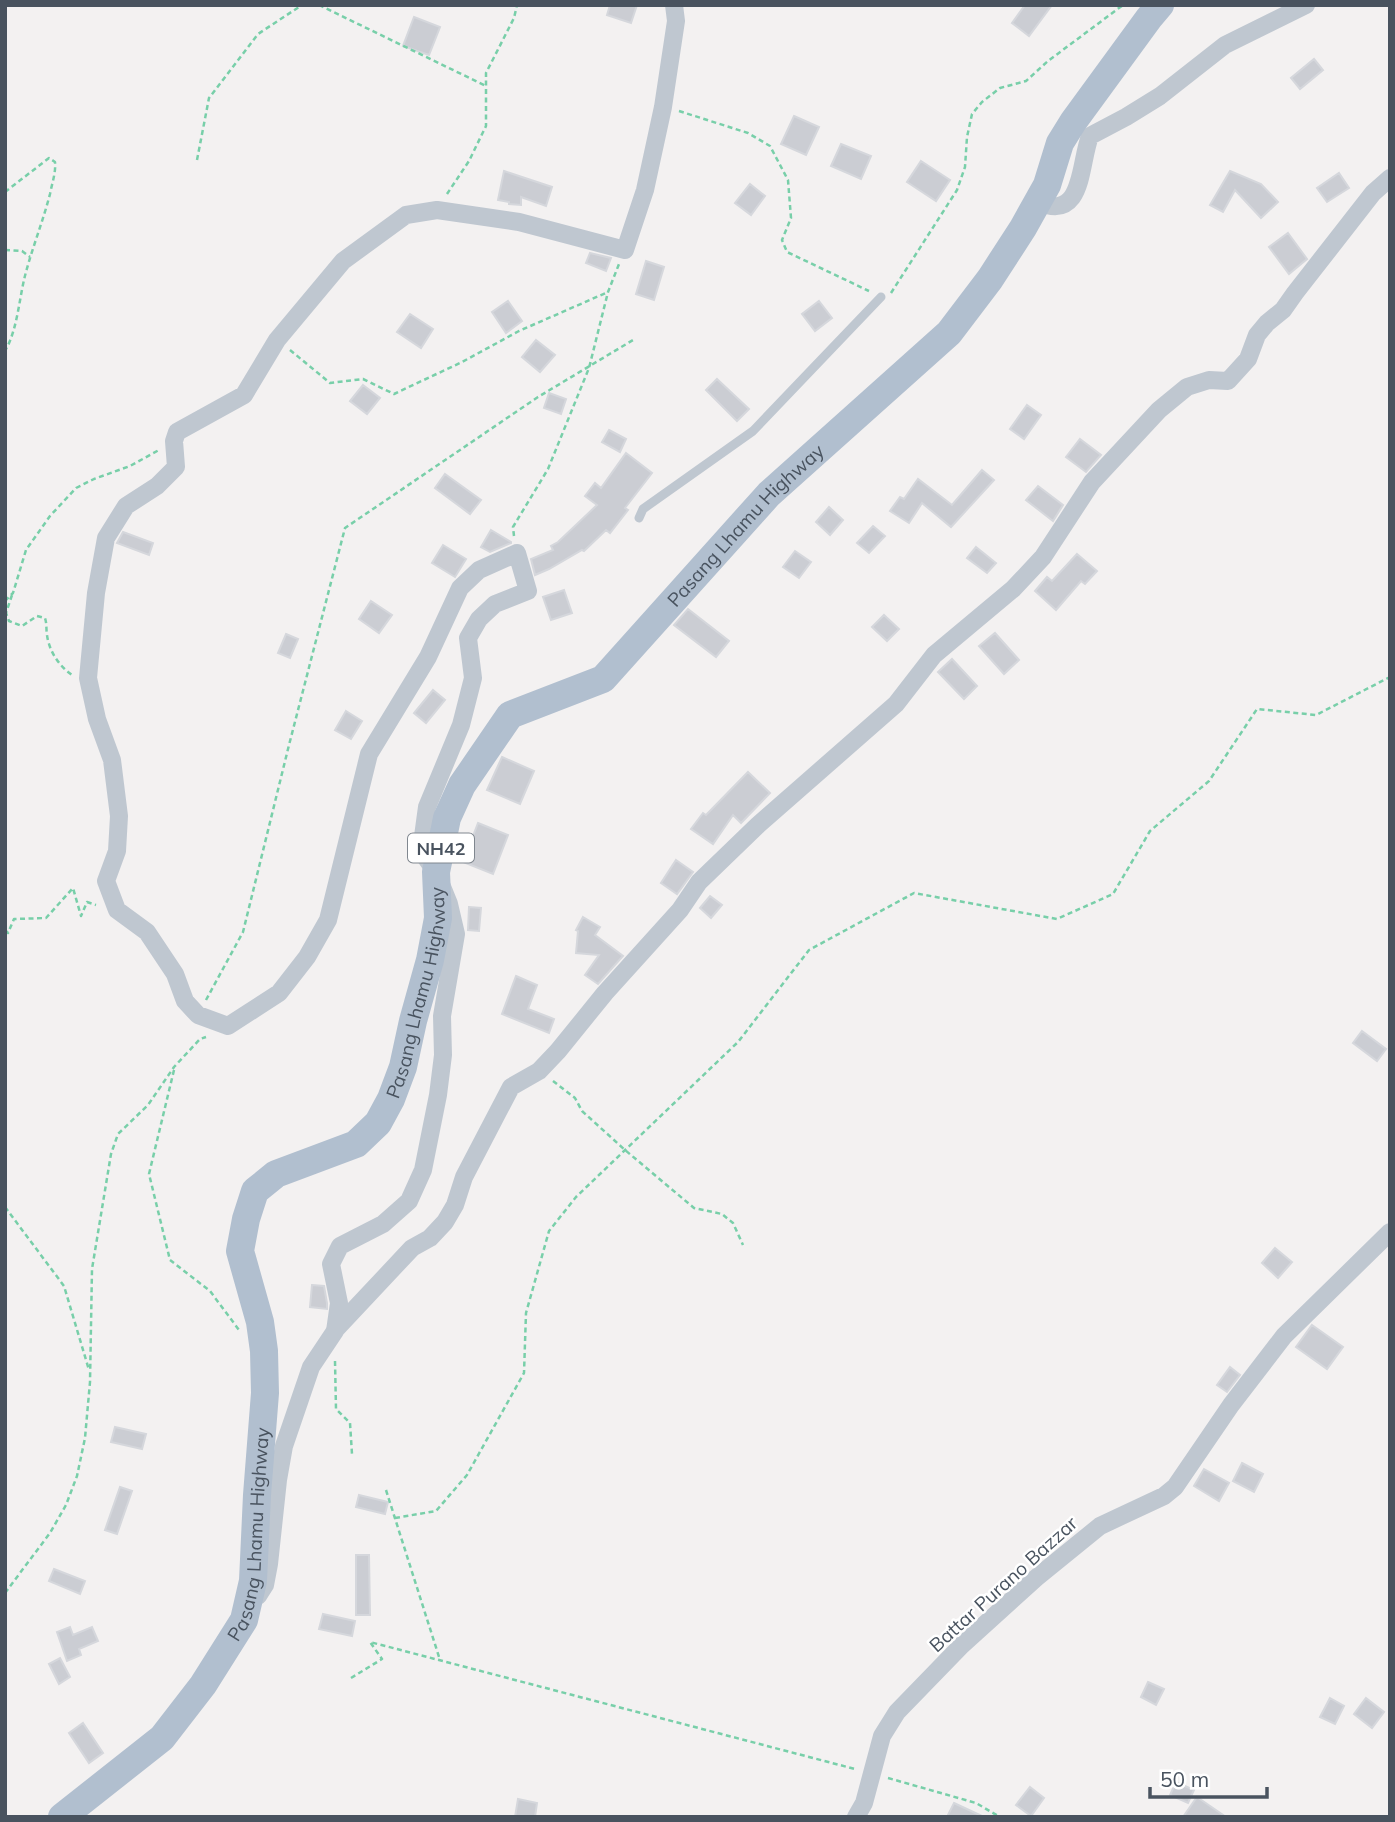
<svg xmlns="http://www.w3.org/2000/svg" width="1395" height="1822" viewBox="0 0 1395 1822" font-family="Mulish,sans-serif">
<rect width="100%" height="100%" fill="#f3f1f1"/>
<path fill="#cbcdd3" stroke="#d5d7dc" stroke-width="2" d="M610,5H637L631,23L607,15Z
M1025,5H1052L1029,36L1012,23Z
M414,17L440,27L429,55L403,46Z
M1314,59L1323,70L1300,89L1291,78Z
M794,116L819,127L806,155L781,144Z
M841,144L871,156L861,179L831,166Z
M921,161L950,180L936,201L907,182Z
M504,171L552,187L546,206L521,197V205L509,204V202L498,200Z
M1230,171L1261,184L1278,202L1261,218L1235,190L1223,212L1210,205Z
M1339,173L1349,188L1327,202L1317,188Z
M750,184L765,196L751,215L735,203Z
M1288,233L1307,259L1289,274L1269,247Z
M590,253L611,258L606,271L586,263Z
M646,261L664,267L654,300L636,294Z
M508,301L522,321L506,333L492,312Z
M819,301L832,318L815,331L802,314Z
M410,314L433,329L421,348L397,332Z
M536,340L555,355L540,372L522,357Z
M717,379L749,409L737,421L706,390Z
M363,385L380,398L367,414L350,401Z
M549,393L566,399L561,414L544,408Z
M1027,405L1041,415L1024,439L1010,429Z
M609,430L626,439L620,452L602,442Z
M1080,439L1101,455L1086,472L1066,457Z
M626,453L652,473L625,508L628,510L610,533L606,530L584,551L582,550L549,569L535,575L531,559L553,550L551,546L558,542L597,505L585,496L595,483L601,488Z
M982,470L994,480L951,527L922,503L909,523L890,511L900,497L904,499L918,479L952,505Z
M445,474L481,500L470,514L435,488Z
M1038,486L1063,505L1053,521L1026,500Z
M829,507L843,520L830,535L816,522Z
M873,526L885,536L869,553L857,543Z
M491,530L511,542V543L490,552L481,547Z
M123,532L153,543L149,555L117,543Z
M443,545L466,559L455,577L432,563Z
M976,547L996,563L987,573L967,558Z
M795,551L811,562L799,578L783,567Z
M1077,554L1097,571L1085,584L1081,581L1056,610L1035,591L1047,577L1052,581Z
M564,590L572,613L551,620L543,597Z
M371,601L392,615L379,633L359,619Z
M688,609L729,641L716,657L674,625Z
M884,615L899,629L887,641L872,627Z
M995,633L1019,660L1004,674L979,646Z
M286,634L298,639L290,658L278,653Z
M952,659L977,686L964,699L938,672Z
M433,690L445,700L426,723L414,713Z
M346,711L362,721L351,739L335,730Z
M502,757L534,771L520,804L487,790Z
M748,772L770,793L741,823L733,815L713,844L691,829L703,813L706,815Z
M478,823L508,835L493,874L463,862Z
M676,860L693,872L677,894L661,883Z
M710,896L722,905L711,918L700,908Z
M469,907L481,908L479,931L468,930Z
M583,917L600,927L595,935L623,956L598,984L585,975L599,955L576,953L578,931L576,930Z
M516,976L537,985L528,1009L554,1019L549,1033L502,1014Z
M1362,1031L1386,1049L1377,1061L1353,1043Z
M1275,1248L1292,1262L1278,1278L1262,1263Z
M312,1285L324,1286L327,1303V1309L310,1307Z
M1312,1325L1343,1347L1327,1369L1296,1347Z
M1230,1367L1240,1375L1227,1392L1217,1385Z
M115,1427L146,1434L142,1449L111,1442Z
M1242,1463L1263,1474L1254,1492L1233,1481Z
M1204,1469L1229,1483L1219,1501L1194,1486Z
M120,1487L132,1491L117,1534L105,1530Z
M359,1495L388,1502L385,1514L356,1507Z
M356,1555H369L370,1615H356Z
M54,1569L85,1581L80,1594L49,1581Z
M323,1614L355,1621L352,1636L319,1629Z
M70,1627L73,1635L92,1627L98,1641L79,1649L81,1655L67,1661L57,1632Z
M60,1658L70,1677L59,1684L49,1664Z
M1148,1682L1164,1689L1156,1705L1141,1697Z
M1330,1698L1344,1706L1335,1724L1320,1717Z
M1366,1698L1384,1712L1372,1728L1354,1714Z
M83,1723L103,1753L89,1763L69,1733Z
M1176,1782L1194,1790L1188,1803L1170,1795Z
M1030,1787L1044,1798L1031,1816L1016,1805Z
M1197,1797L1226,1817H1183Z
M518,1799L537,1803L535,1817H515Z
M954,1803L984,1817H947Z"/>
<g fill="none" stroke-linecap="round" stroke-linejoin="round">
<path stroke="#78cfa9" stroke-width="2.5" stroke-dasharray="5 3.5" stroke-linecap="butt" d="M319,5L486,86
M679,111L748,133L770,146L788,180L791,218L782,240L787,252L869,291
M197,160L209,98L258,34L302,5
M5,192L49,158L55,162C56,173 52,183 50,194C43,221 33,246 26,272C19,297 18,329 5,351
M447,194L469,161L486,126V73L514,18L517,5
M5,250L22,251L30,257
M891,293L957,190L965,167L967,137L972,114L982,102L1000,88L1026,81L1048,61L1123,5
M290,350L330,383L363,379L394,394L462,362L519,331L608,292
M514,536L513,527L548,469L589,368L608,292L619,264
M12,595L6,613L9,621L22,626L37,616L45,618C47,624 46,629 47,635C49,651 59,666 72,675
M5,601L13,593L26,550L50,516L76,488L94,479L130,466L159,450
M5,930L8,933L14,919L46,918L73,888L81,916L87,902L96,905
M206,1000L243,932L289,745L345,528L538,397L633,340
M174,1070L149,1174L170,1260L210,1291L239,1330
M553,1081L575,1098L582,1111L625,1150L694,1208L722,1214L733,1223L743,1245
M5,1207L64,1286L89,1370
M335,1361L336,1409L350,1423L352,1454
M386,1490L440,1660
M395,1518L436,1511L467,1475L524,1373L526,1313L549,1231L576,1197L738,1042L809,950L914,893L1057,919L1113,894L1150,831L1209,781L1257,709L1316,715L1390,677
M5,1593L50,1533L66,1505L77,1476L85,1438L90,1382L92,1269L111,1154L118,1134L148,1105L174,1067L200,1039L206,1037
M351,1678L382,1659L370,1642L855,1769
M888,1778L976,1803L1000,1817"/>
<path stroke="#bfc7d0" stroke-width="9" d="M639,518L643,509L753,431L881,297"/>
<path stroke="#bfc7d0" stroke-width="18" d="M1038,202C1084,222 1079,165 1090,136L1126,117L1160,96L1225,45L1306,5
M335,1330L412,1248L430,1238L445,1222L455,1205L464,1177L511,1087L539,1071L558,1051L605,993L680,910L699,882L758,825L896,704L934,655L1013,589L1043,557L1092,482L1159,410L1187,387L1209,380L1228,381L1248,359L1257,335L1267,323L1283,310L1295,293L1373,193L1390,178
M258,1596L265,1585L269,1564L278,1480L284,1446L311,1367L335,1331L339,1303L331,1264L340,1246L383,1224L409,1201L423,1170L438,1095L443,1055L442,1016L456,934L449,904L436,872L421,851L427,807L461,725L473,678L468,638L479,619L495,604L528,591L517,553L479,570L460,588L428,657L369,754L328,920L307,957L279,993L228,1026L198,1015L185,1001L175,974L147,932L117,910L106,881L117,851L119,816L112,760L97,719L88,678L96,593L106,538L126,506L157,486L176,467L174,441L177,432L244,395L277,340L343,261L406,215L437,210L519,222L625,250L645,190L663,107L676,21L674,5
M856,1817L864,1803L882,1736L897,1712L962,1645L1036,1578L1100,1526L1164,1496L1175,1487L1231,1405L1284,1336L1390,1232"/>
<path stroke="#b1bfcf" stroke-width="28" id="s1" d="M62,1817L162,1738L203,1685L244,1620L253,1581L257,1495L265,1393L264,1351L260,1322L240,1251L246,1219L255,1191L276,1174L356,1144L378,1123L391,1099L403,1067L413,1021L430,960L438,918L436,872L447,818L462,785L510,715L603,679L769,494L949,333L990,279L1023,228L1047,185L1060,143L1073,122L1149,18L1160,5"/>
</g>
<g text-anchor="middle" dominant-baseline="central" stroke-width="5" stroke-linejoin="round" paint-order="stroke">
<rect fill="#fff" stroke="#80878f" stroke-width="2" x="408" y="833.5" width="66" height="29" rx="5"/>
<g font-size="18" font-weight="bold" fill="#49535f">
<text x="441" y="848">NH42</text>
</g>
<g font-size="19" fill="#49535f" stroke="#fff">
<text stroke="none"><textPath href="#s1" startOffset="1596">Pasang Lhamu Highway</textPath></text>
<text stroke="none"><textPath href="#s1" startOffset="987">Pasang Lhamu Highway</textPath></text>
<text stroke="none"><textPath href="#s1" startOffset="357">Pasang Lhamu Highway</textPath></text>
<text transform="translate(1003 1584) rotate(-42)">Battar Purano Bazzar</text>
</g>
</g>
<rect width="1395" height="1822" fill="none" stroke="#49535f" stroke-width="14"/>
<path d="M1150 1787v10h117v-10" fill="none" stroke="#49535f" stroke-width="3.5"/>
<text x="1160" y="1787" font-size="21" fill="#49535f" stroke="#ffffff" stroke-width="5" paint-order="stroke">50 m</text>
</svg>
